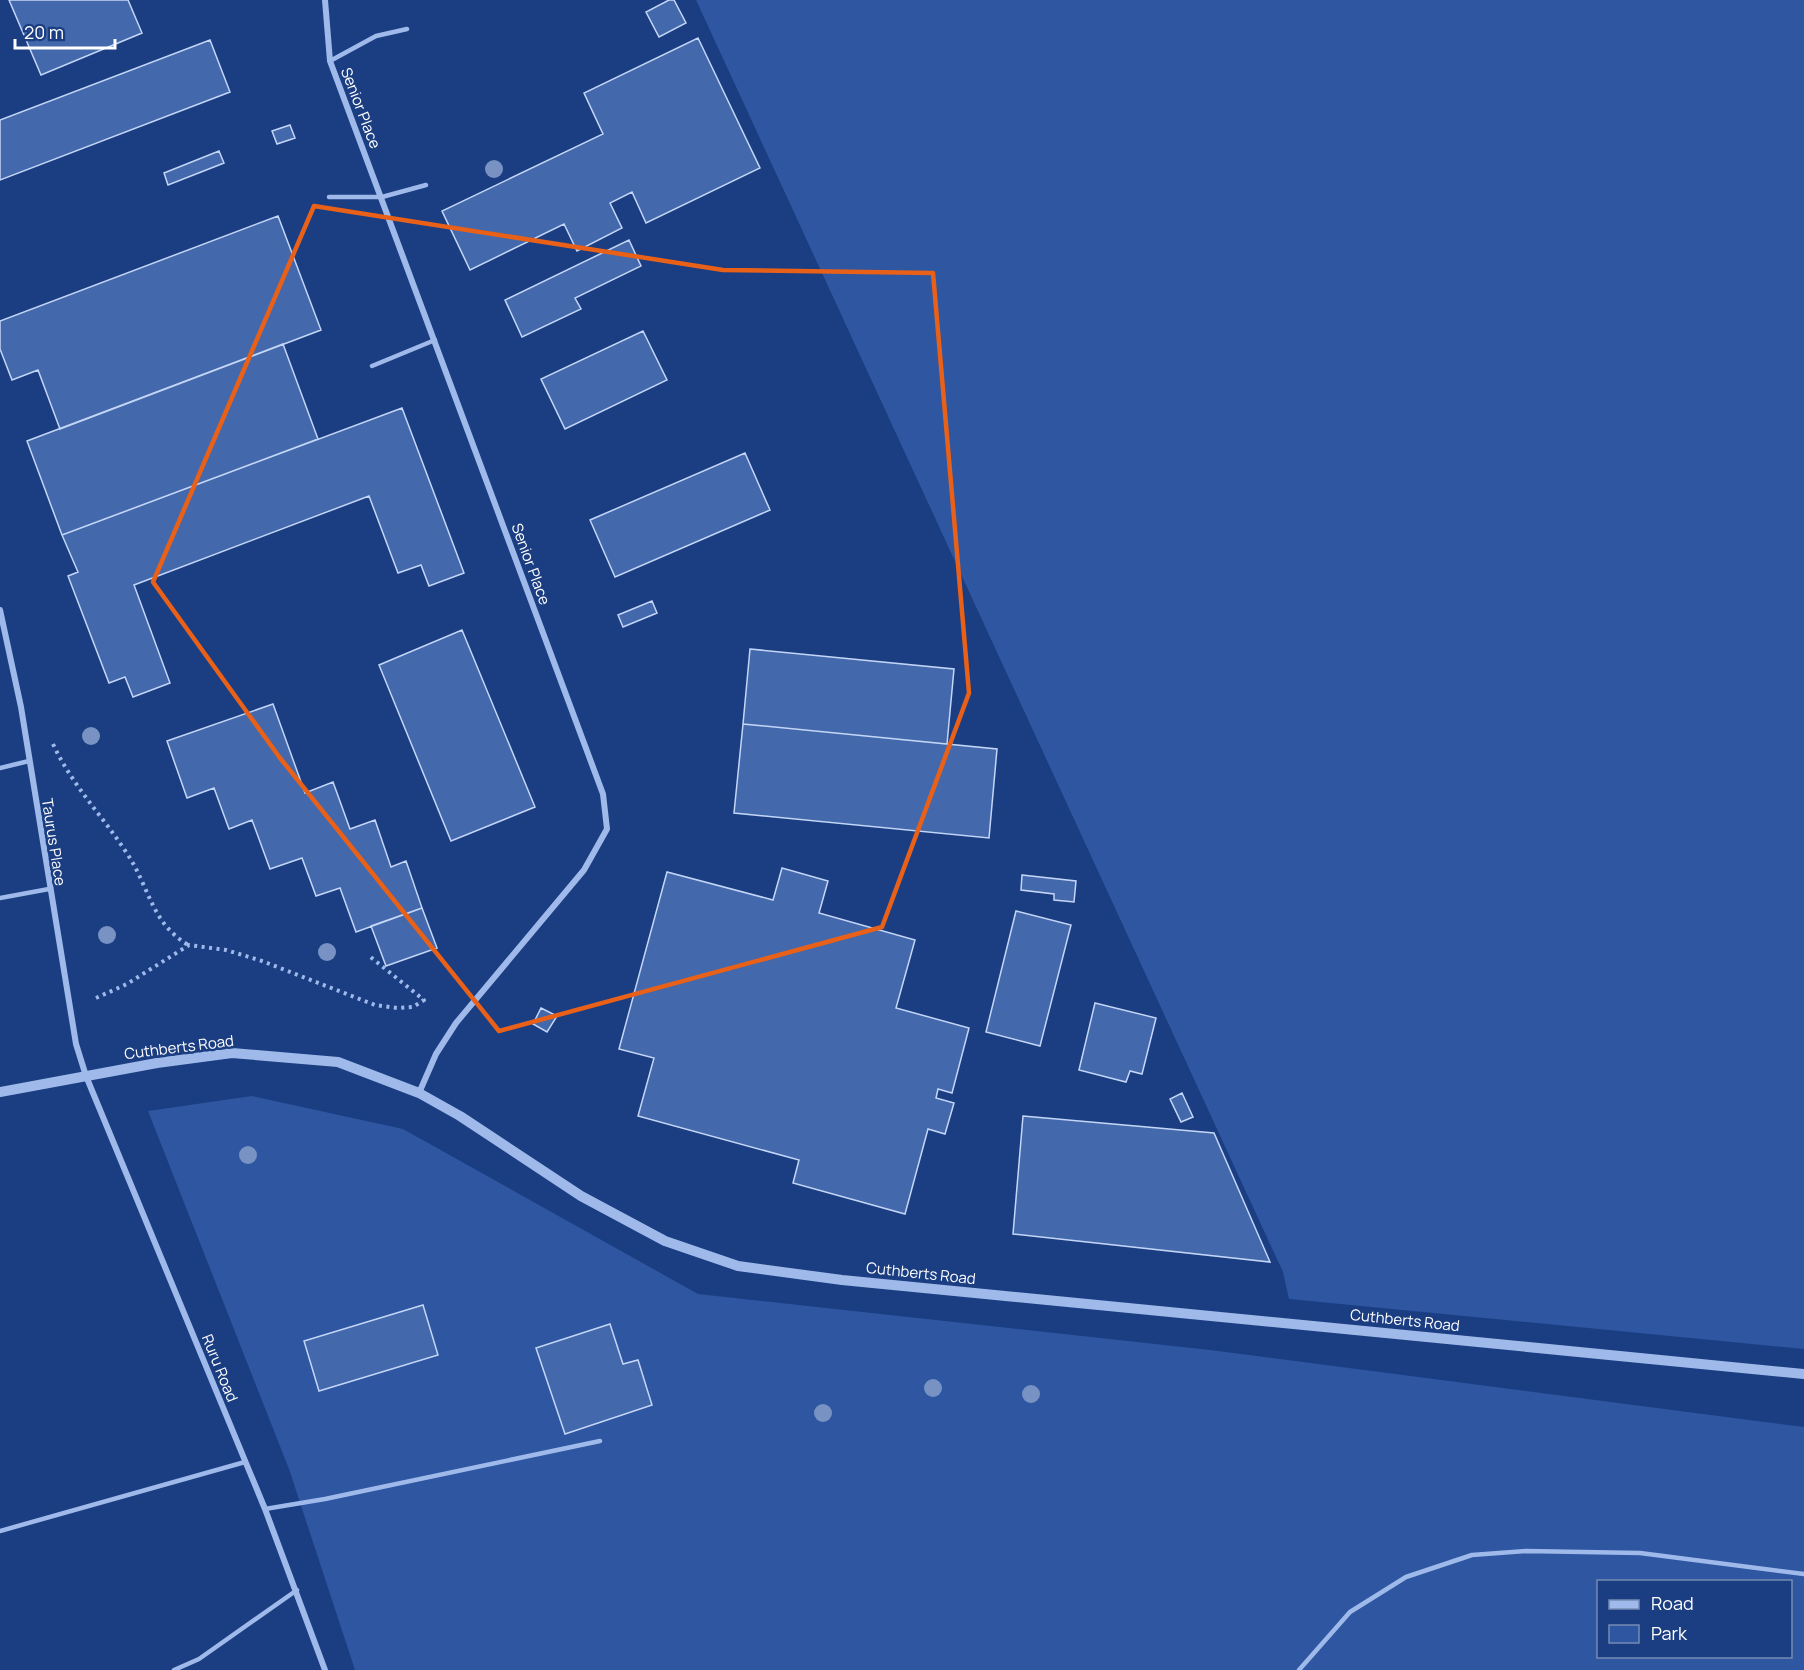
<svg xmlns="http://www.w3.org/2000/svg" width="1804" height="1670" viewBox="0 0 1804 1670" font-family="Manrope,sans-serif">
<rect width="100%" height="100%" fill="#1b3e82"/>
<path fill="#2e56a1" fill-rule="evenodd" d="M696,0H1804V1349L1289,1299L1283,1272Z
M252,1096L403,1129L698,1294L1210,1350L1804,1427V1670H355L289,1469L148,1111ZM1598,1582H1790V1656H1598Z"/>
<path fill="#4368ab" stroke="#c4d6f8" stroke-width="1.5" d="M9,0H128L142,33L41,75Z
M669,0H674L686,23L659,37L646,12Z
M698,38L760,168L646,223L632,192L610,203L622,228L577,251L564,224L470,270L442,211L603,134L584,93Z
M210,40L230,92L0,180V120Z
M290,125L295,138L277,144L272,131Z
M219,151L224,163L168,185L164,173Z
M278,216L321,330L60,429L38,370L12,380L0,349V321Z
M629,240L641,266L575,298L581,309L522,337L505,300Z
M643,331L667,380L565,429L541,379Z
M283,344L318,439L62,535L27,441Z
M402,408L464,573L429,586L421,565L398,573L369,496L134,585L170,683L133,697L125,677L109,683L68,576L78,572L62,535Z
M745,453L770,510L615,577L590,520Z
M652,601L657,613L623,627L618,615Z
M462,630L535,807L451,841L379,665Z
M750,649L954,669L947,744L743,724Z
M273,704L305,793L333,782L350,829L375,820L391,867L406,861L422,908L356,932L340,888L316,896L302,858L270,869L252,820L229,829L214,788L187,798L167,741Z
M743,724L997,749L989,838L734,813Z
M782,868L828,881L819,913L915,940L896,1008L969,1028L952,1093L938,1089L936,1098L954,1103L945,1134L928,1129L905,1214L793,1183L799,1160L638,1116L654,1058L619,1049L667,872L773,900Z
M1022,875L1076,881L1074,902L1054,900V894L1021,890Z
M422,908L437,948L386,966L371,926Z
M1016,911L1071,925L1040,1046L986,1032Z
M1095,1003L1156,1018L1142,1074L1130,1071L1126,1082L1079,1070Z
M541,1008L557,1016L547,1032L533,1024Z
M1182,1093L1193,1117L1181,1122L1170,1099Z
M1023,1116L1214,1133L1270,1262L1013,1234Z
M423,1305L438,1355L319,1391L304,1341Z
M610,1324L623,1364L638,1360L652,1405L565,1434L536,1348Z"/>
<g fill="none" stroke-linecap="round" stroke-linejoin="round">
<path stroke="#9fbaea" stroke-width="4" stroke-dasharray="3 4.5" stroke-linecap="butt" d="M53,744C73,787 103,816 128,855C150,889 151,922 188,945
M96,998L127,984L189,945L226,950L262,961L375,1005L397,1008L413,1007L424,1000L368,955"/>
<path stroke="#9fbaea" stroke-width="4.5" d="M330,61L376,36L407,29
M329,197H382L426,185
M372,366L435,340
M0,768L29,761
M0,898L49,889
M265,1509L325,1499L600,1441
M0,1531L245,1462
M174,1670L199,1659L297,1590
M1299,1670L1350,1612L1406,1577L1472,1555L1526,1551L1640,1553L1804,1574"/>
<path stroke="#9fbaea" stroke-width="6" d="M325,0L330,61L603,794L607,829L584,870L456,1023L436,1054L419,1093
M0,610L21,707L76,1044L86,1076L265,1509L325,1670"/>
<path stroke="#9fbaea" stroke-width="10" d="M0,1092L157,1063L232,1053L338,1062L419,1093L460,1116L581,1196L665,1241L738,1266L842,1280L1804,1374"/>
</g>
<g fill="#7892c3">
<circle cx="494" cy="169" r="9"/>
<circle cx="91" cy="736" r="9"/>
<circle cx="107" cy="935" r="9"/>
<circle cx="327" cy="952" r="9"/>
<circle cx="248" cy="1155" r="9"/>
<circle cx="933" cy="1388" r="9"/>
<circle cx="1031" cy="1394" r="9"/>
<circle cx="823" cy="1413" r="9"/>
</g>
<path fill="none" stroke="#e96118" stroke-width="4.5" stroke-linejoin="round" d="M314,206L723,270L933,273L969,693L882,927L499,1031L280,758L153,582Z"/>
<g text-anchor="middle" dominant-baseline="central" stroke-width="5" stroke-linejoin="round" paint-order="stroke">
<g font-size="15" fill="#fff" stroke="#1b3e82">
<text transform="translate(361 108) rotate(69)">Senior Place</text>
<text transform="translate(531 564) rotate(70)">Senior Place</text>
<text transform="translate(54 842) rotate(81)">Taurus Place</text>
<text transform="translate(179 1047) rotate(-7)">Cuthberts Road</text>
<text transform="translate(921 1273) rotate(6)">Cuthberts Road</text>
<text transform="translate(1405 1320) rotate(6)">Cuthberts Road</text>
<text transform="translate(220 1368) rotate(68)">Ruru Road</text>
</g>
</g>
<rect x="1597" y="1580" width="195" height="78" fill="#1b3e82" stroke="#768bb4" stroke-width="1.5"/>
<rect x="1609" y="1600" width="30" height="9" fill="#9fbaea" stroke="#768bb4" stroke-width="1.5"/>
<text x="1651" y="1610" font-size="18" fill="#ffffff">Road</text>
<rect x="1609" y="1625" width="30" height="18" fill="#2e56a1" stroke="#768bb4" stroke-width="1.5"/>
<text x="1651" y="1640" font-size="18" fill="#ffffff">Park</text>
<path d="M15 39v9h100v-9" fill="none" stroke="#ffffff" stroke-width="3"/>
<text x="24" y="39" font-size="18" fill="#ffffff" stroke="#1b3e82" stroke-width="4.5" paint-order="stroke">20 m</text>
</svg>
